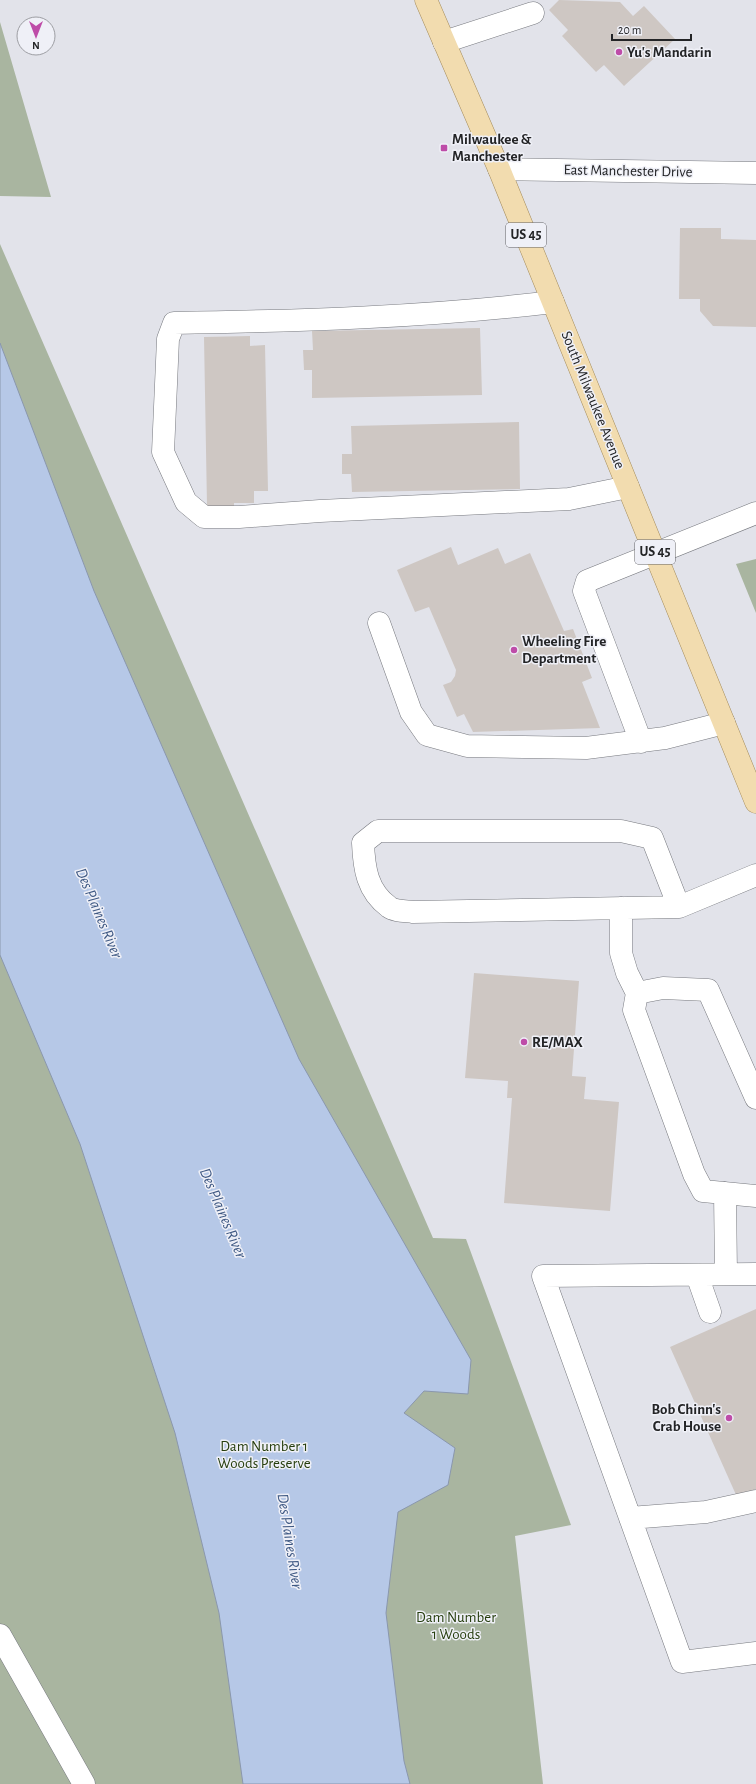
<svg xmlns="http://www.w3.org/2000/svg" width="756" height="1784" viewBox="0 0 756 1784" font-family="'Alegreya Sans',sans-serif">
<rect width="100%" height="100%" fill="#e2e3ea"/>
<path fill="#a9b5a0" d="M0,22L51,197L0,196Z
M0,244L433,1238L466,1239L571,1525L515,1536L543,1784H0Z
M756,559V613L736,564Z"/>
<path fill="#b6c8e7" stroke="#8a97ad" d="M0,343L94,591L299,1059L471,1360L468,1394L424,1391L404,1413L455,1448L448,1485L398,1512L386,1613L404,1761L410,1784H243L219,1613L175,1433L80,1144L0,955Z"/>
<path fill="#cec7c3" d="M559,0L620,2L633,16L644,6L675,39L624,86L604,65L596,72L562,36L568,30L549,10Z
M680,228H721V239L756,240V327L713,326L700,311V299H679Z
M480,328L482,395L312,398V370H304L303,350H313L312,331Z
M250,336V346L265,345L268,491H254V503H234V506H207L204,337Z
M519,422L520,489L352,492L351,474H342V454H352L351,426Z
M451,547L458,565L498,548L505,564L530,553L564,631L573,629L592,678L582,682L600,728L473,732L464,714L457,717L443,685L451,682L455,676L456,670L429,607L415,612L397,570Z
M474,973L579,981L572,1076L586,1077L584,1099L619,1102L610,1211L504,1203L512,1098H507L508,1081L465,1078Z
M756,1309V1489L737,1497L670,1347Z"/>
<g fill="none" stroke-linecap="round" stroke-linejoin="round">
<g stroke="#77797f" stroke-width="23">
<path id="minor" d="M444,42L533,13
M499,169L756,173
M553,302C428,317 301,321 174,323L168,339L163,452L186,502L204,517H239L320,511L569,499L628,487
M379,623L411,712L427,735L467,746L586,748L665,738L724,723
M641,742L584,591L587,581L756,513
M679,907L652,838L621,831H378L363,843C364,868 367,891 389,907C394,911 406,911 413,912L679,907L756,875
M621,908V953L627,973L637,993
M756,1098L708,990L663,988L637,993L634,1010L694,1174L703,1191L756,1196
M725,1193L726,1274
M756,1274L543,1276L682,1662L756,1653
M697,1275L710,1312
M630,1518L706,1512L756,1501
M0,1635L84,1784"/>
</g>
<g stroke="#a48c5c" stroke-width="23">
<path id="major" d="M426,0L499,169L756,802"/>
</g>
<use href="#minor" stroke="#fff" stroke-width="22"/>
<use href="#major" stroke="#f2dcaf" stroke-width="22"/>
</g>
<g fill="#be4ca8" stroke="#eff0f7" stroke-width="1.5">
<circle cx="619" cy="52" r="4"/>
<rect x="440" y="144" width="8" height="8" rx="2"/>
<circle cx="514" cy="650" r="4"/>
<circle cx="524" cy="1042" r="4"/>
<circle cx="729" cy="1418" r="4"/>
</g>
<g text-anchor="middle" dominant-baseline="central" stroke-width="3" stroke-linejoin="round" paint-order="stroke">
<g fill="#eff0f7" stroke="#606165" stroke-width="1">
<rect x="506" y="223" width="40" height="24" rx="3"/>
<rect x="635" y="540" width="40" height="24" rx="3"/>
</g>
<g font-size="14" font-weight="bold" fill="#232426">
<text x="526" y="235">US 45</text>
<text x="655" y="552">US 45</text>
</g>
<g font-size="15" font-weight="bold" fill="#232426" stroke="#eff0f7" text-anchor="start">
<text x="627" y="52">Yu's Mandarin</text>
<text x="452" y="139">Milwaukee &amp;<tspan x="452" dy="17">Manchester</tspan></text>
<text x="522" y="641">Wheeling Fire<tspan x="522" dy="17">Department</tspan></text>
<text x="532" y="1042">RE/MAX</text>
<text x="721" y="1409" text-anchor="end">Bob Chinn's<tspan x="721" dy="17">Crab House</tspan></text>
</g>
<g font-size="15" fill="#232426" stroke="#eff0f7">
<text transform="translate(628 171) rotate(1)">East Manchester Drive</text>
<text transform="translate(593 400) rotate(68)">South Milwaukee Avenue</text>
</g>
<g font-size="15" fill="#263e0e" stroke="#eff0f7">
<text x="264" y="1446">Dam Number 1<tspan x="264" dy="17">Woods Preserve</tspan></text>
<text x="456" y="1617">Dam Number<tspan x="456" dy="17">1 Woods</tspan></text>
</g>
<g font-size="16" font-style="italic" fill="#3e5883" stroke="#eff0f7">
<text transform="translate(99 913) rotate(67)">Des Plaines River</text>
<text transform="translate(223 1213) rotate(67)">Des Plaines River</text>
<text transform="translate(290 1541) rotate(81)">Des Plaines River</text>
</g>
</g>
<g transform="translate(36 36) rotate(180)"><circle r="19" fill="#eff0f7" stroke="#9d9ea3"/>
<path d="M0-3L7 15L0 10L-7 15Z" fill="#be4ca8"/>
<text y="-6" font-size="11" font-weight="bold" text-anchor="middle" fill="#232426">N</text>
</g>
<path d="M612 34v6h79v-6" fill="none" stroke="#232426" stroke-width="2"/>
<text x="618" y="34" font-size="12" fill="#232426" stroke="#eff0f7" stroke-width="3" paint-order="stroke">20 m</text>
</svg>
